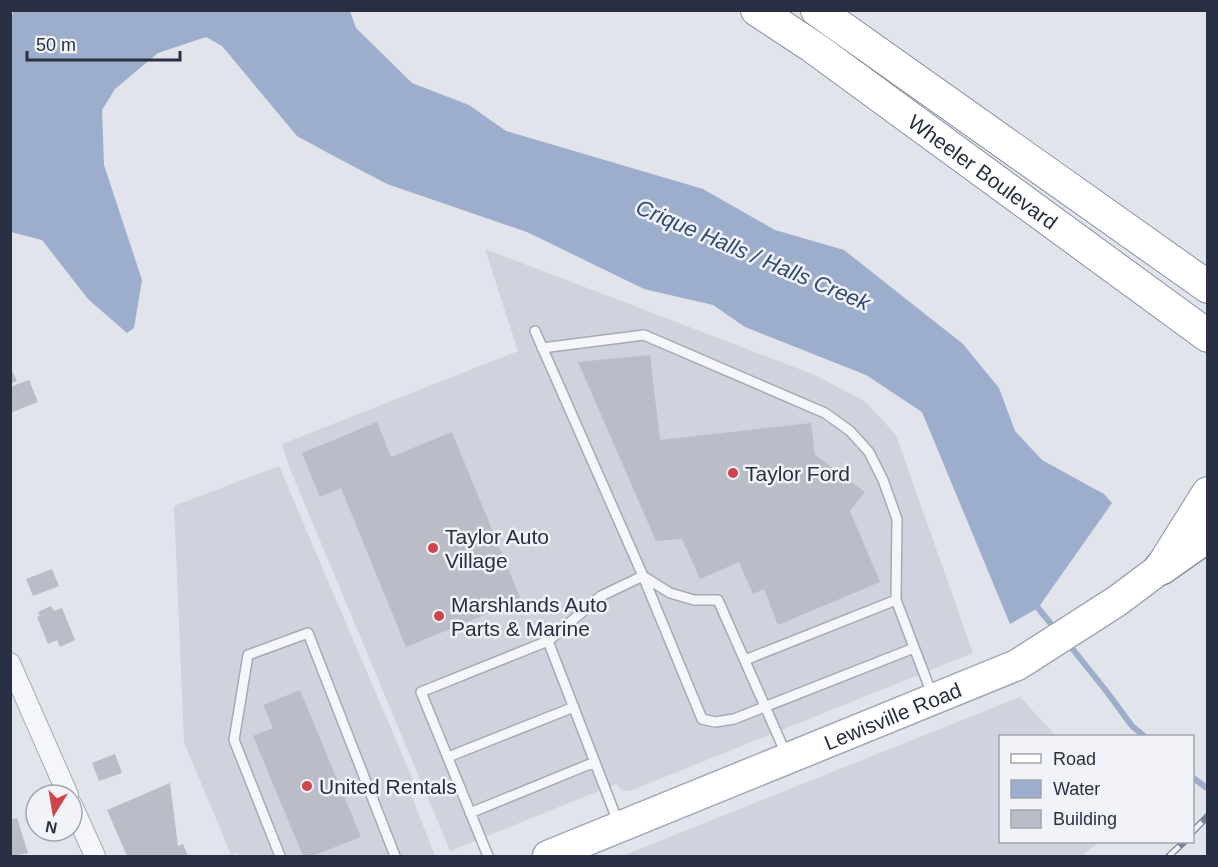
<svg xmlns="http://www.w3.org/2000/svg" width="1218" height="867" viewBox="0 0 1218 867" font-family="Helvetica,sans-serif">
<rect width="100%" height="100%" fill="#e2e4eb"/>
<path fill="#cfd3dd" d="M485,249L815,375L866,402L896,435L973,653L630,791L621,790L616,784L450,851L290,469L282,444L518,351Z
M279,466L413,780L407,784L435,856H239L238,853L231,855L184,742L174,506Z
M1020,697L1056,736H1000V842H1099L1082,856H622Z"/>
<path fill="#9caecc" d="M14,11H350L356,28L412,83L469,105L506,131L703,189L775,230L844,250L963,344L999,388L1015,431L1042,460L1104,494L1112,503L1038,608L1010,624L922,412L866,375L745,327L713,305L644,289L527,232L387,184L330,154L297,136L222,46L206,37L158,53L115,89L102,110L104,165L142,280L134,328L127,333L88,299L42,240L11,232L10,20Z"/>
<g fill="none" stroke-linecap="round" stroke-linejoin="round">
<path stroke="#9caecc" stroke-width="6" d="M1036,602L1038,608L1056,630
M1067,642L1107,692L1132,726L1144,736
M1192,777L1208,789"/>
</g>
<path fill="#b9bdc8" d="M650,355L660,440L811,423L815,455L865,492L850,511L880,582L778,625L764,589L753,594L739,562L700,579L682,539L656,541L578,362Z
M12,371L17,381L10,384V372Z
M29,380L38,402L10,413V387Z
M377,422L391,457L452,432L521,600L406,647L341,488L320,497L302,453Z
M52,569L59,586L33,596L26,579Z
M51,606L54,611L62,608L75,640L60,647L57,640L48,644L37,617L40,616L38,612Z
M300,690L361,837L312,856H303L253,736L273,728L263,705Z
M115,754L122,773L99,781L92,763Z
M170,783L178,846L183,844L188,856H127L107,810Z
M17,818L28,853L12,856L10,853V820Z"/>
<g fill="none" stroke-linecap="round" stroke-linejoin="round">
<g stroke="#a7aab5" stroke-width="12">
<path id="service" d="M535,331L643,576L670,593L694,600H718L786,754
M542,348L644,335L825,413L850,431L869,452L883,480L897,519L896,600L933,697
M548,641L601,596L643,576L702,719L715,722L734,719L914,648
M745,660L896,600
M448,757L574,707
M470,813L595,762
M280,856L234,740L248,655L308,633L395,856
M488,856L421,692L548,641L618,822"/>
</g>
<g stroke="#a7aab5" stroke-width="22">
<path id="minor" d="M10,663L68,795
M72,805L95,856"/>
</g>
<g stroke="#a0a7b7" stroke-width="33">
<g id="primary">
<path id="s1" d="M548,856L1017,665L1117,601L1161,568L1179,551"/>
</g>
</g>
<g stroke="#8890a2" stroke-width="34">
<g id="trunk">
<path id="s2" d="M757,10L813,47L1208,336"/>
<path d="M817,10L1208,287"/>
<path d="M1161,568L1208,493"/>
</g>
</g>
<g stroke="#8890a2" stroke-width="36">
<path id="motorway" d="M1161,568L1208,535"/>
</g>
<use href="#service" stroke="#f5f6f9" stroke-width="9"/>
<use href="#minor" stroke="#f5f6f9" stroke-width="20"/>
<use href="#primary" stroke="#fff" stroke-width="30"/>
<use href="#trunk" stroke="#fff" stroke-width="32"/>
<use href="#motorway" stroke="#fff" stroke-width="33"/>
<g stroke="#7a8295" stroke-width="7">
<path id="rail" d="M1192,832L1208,816
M1169,856L1184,842"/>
</g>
<use href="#rail" stroke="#f1f3f8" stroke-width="4.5" stroke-dasharray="14" stroke-linecap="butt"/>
</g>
<g fill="#d3434a" stroke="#f1f3f8" stroke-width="2">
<circle cx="733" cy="473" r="6"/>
<circle cx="433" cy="548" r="6"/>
<circle cx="439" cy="616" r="6"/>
<circle cx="307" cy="786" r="6"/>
</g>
<g text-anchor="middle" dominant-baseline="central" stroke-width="5" stroke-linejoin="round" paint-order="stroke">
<g font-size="21" fill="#293043" stroke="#f1f3f8">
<text stroke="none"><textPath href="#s2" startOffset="278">Wheeler Boulevard</textPath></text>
<text stroke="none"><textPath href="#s1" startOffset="372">Lewisville Road</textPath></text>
</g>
<g font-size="21" fill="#293043" stroke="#f1f3f8" text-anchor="start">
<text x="745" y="473">Taylor Ford</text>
<text x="445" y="536">Taylor Auto<tspan x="445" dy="24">Village</tspan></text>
<text x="451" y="604">Marshlands Auto<tspan x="451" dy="24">Parts &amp; Marine</tspan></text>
<text x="319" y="786">United Rentals</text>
</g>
<g font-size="22" font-style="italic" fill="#314a79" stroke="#f1f3f8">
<text transform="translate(753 255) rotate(23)">Crique Halls / Halls Creek</text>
</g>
</g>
<rect width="1218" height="867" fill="none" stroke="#293043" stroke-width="24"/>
<rect x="999" y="735" width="195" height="108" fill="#f1f3f8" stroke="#a1a5b0" stroke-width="1.5"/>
<rect x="1011" y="754" width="30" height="9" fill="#ffffff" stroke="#a1a5b0" stroke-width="1.5"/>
<text x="1053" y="765" font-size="18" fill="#293043">Road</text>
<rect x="1011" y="780" width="30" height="18" fill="#9caecc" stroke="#a1a5b0" stroke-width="1.5"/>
<text x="1053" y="795" font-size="18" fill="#293043">Water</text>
<rect x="1011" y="810" width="30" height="18" fill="#b9bdc8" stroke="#a1a5b0" stroke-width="1.5"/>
<text x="1053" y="825" font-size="18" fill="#293043">Building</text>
<g transform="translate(54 813) rotate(191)"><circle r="28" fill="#f1f3f8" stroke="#a1a5b0" stroke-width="1.5"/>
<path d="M0-4.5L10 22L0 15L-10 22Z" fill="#d3434a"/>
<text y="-9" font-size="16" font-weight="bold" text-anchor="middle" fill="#293043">N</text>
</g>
<path d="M27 51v9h153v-9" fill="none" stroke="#293043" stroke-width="3"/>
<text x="36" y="51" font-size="18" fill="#293043" stroke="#f1f3f8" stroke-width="4.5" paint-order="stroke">50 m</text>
</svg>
